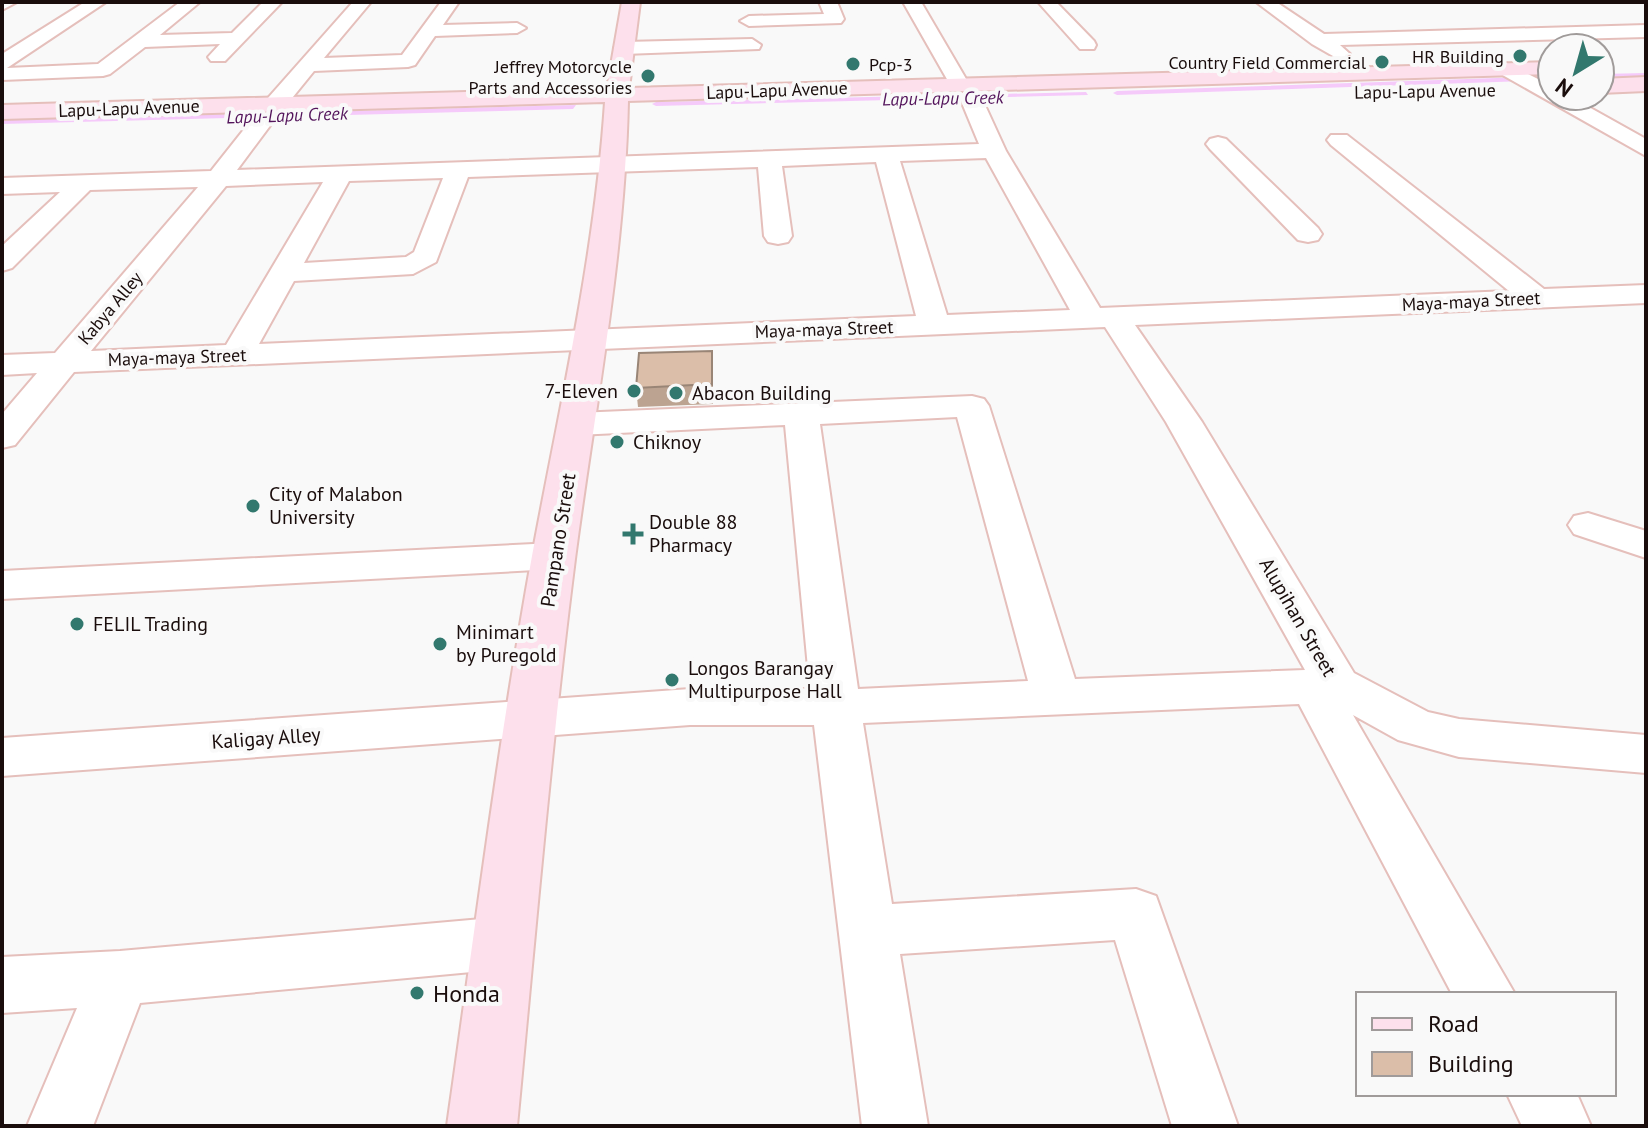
<svg xmlns="http://www.w3.org/2000/svg" width="1648" height="1128" viewBox="0 0 1648 1128" font-family="'PT Sans',sans-serif">
<rect width="100%" height="100%" fill="#f9f9f9"/>
<g fill="none" stroke-linecap="round" stroke-linejoin="round">
<path fill="#f5cafa" fill-rule="evenodd" d="M1646,73V77L1600,78V74Z
M1552,76V80L1117,95L1113,93L1117,91Z
M1086,92L1088,95L656,106L652,104L656,102Z
M576,105L573,109L2,124V120Z"/>
<g stroke="#e5bfbb" stroke-width="4">
<path id="street" d="M2,2H17L2,10Z
M85,2H106L7,68L98,64L180,2H200L160,35L232,33L263,2H282L225,61H211L208,57L220,44L145,47L110,74L103,76L2,80V54Z
M353,2H371L324,58L402,55L441,2H459L443,25L517,23L526,28L517,33L435,36L415,65L408,67L314,71L284,108H268L265,103L268,98Z
M819,2H837L844,19L841,23L749,26L740,21L749,16L824,14Z
M903,2H921L969,84L966,88H952Z
M1038,2H1056L1094,41L1096,45L1094,49H1080Z
M1256,2H1276L1324,34L1646,25V37L1340,45L1350,54L1340,60L1312,44Z
M752,39L761,45L759,49L624,54L614,48L624,42Z
M1506,63L1552,86V96H1569L1646,139V156L1499,73L1496,69Z
M973,97L984,103L1006,151L1100,308L1509,291L1331,145L1327,140L1331,135H1347L1544,289L1646,285V303L1135,325L1202,422L1354,673L1428,712L1459,719L1646,735V773L1459,757L1398,740L1353,715L1515,994H1452L1299,704L863,723L892,904L1136,889L1156,896L1238,1126H1172L1115,940L900,954L928,1126H862L814,725H690L2,776V738L690,689H810L785,425L577,435L564,432L559,424L564,416L577,413L972,396L984,399L989,406L1075,679L1305,670L1166,422L1105,327L74,372L15,445L2,448V414L37,373L2,375V355L55,353L198,187L90,190L12,268L2,271V246L60,192L2,194V178L211,171L253,118L261,116L272,123L237,170L979,144L962,103ZM986,158L1070,310L947,315L900,161ZM876,162L916,316L259,344L294,281L413,274L436,262L468,177L758,167L764,236L768,242L778,244L788,242L792,236L782,166ZM443,178L414,252L406,257L304,263L349,181ZM323,182L226,345L91,351L226,186ZM957,417L1028,681L858,689L820,424Z
M1218,137L1226,139L1318,228L1322,234L1318,240L1308,242L1298,240L1210,149L1206,144L1210,139Z
M1588,513L1646,531V558L1574,534L1568,525L1574,516Z
M554,543L569,547L575,556L569,565L554,569L2,599V571Z
M504,917L525,925L533,943L525,961L504,969L140,1003L93,1126H27L77,1008L2,1013V957L120,951Z
M1507,1094H1577L1591,1126H1522Z"/>
</g>
<g stroke="#e5bfbb" stroke-width="4">
<path id="secondary" d="M622,2H640L629,88L1552,62V74L628,101C625,255 595,406 575,559C551,747 535,937 517,1126H447C474,936 498,745 532,556C560,405 595,255 605,102L2,119V105L607,88Z
M1646,77V91L1600,93V79Z"/>
</g>
<use href="#street" fill="#fff" fill-rule="evenodd"/>
<use href="#secondary" fill="#fde0ec" fill-rule="evenodd"/>
</g>
<path fill="#bca391" d="M713,370V404L638,407L636,388Z"/>
<path fill="#998576" d="M712,351L713,370V404L712,384Z"/>
<path fill="#dbbea9" stroke="#998576" stroke-width="2" d="M712,351V384L636,388L639,353Z"/>
<g fill="#32786e" stroke="#f9f9f9" stroke-width="3">
<circle cx="1520" cy="56" r="8"/>
<circle cx="1382" cy="62" r="8"/>
<circle cx="853" cy="64" r="8"/>
<circle cx="648" cy="76" r="8"/>
<circle cx="634" cy="391" r="8"/>
<circle cx="676" cy="393" r="8"/>
<circle cx="617" cy="442" r="8"/>
<circle cx="253" cy="506" r="8"/>
<path d="M629 522h8v8h8v8h-8v8h-8v-8h-8v-8h8z"/>
<circle cx="77" cy="624" r="8"/>
<circle cx="440" cy="644" r="8"/>
<circle cx="672" cy="680" r="8"/>
<circle cx="417" cy="993" r="8"/>
</g>
<g text-anchor="middle" dominant-baseline="central" stroke-width="8" stroke-linejoin="round" paint-order="stroke">
<g font-size="18" fill="#1a0d0c" stroke="#f9f9f9" text-anchor="end">
<text x="1504" y="56">HR Building</text>
<text x="1366" y="62">Country Field Commercial</text>
<text x="869" y="64" text-anchor="start">Pcp-3</text>
<text x="632" y="66">Jeffrey Motorcycle<tspan x="632" dy="21">Parts and Accessories</tspan></text>
</g>
<g font-size="18" fill="#1a0d0c" stroke="#f9f9f9">
<text transform="translate(777 90) rotate(-2)">Lapu-Lapu Avenue</text>
<text transform="translate(1425 91) rotate(-1)">Lapu-Lapu Avenue</text>
<text transform="translate(129 108) rotate(-2)">Lapu-Lapu Avenue</text>
<text transform="translate(1471 301) rotate(-3)">Maya-maya Street</text>
<text transform="translate(110 308) rotate(-50)">Kabya Alley</text>
<text transform="translate(824 329) rotate(-2)">Maya-maya Street</text>
<text transform="translate(177 357) rotate(-2)">Maya-maya Street</text>
</g>
<g font-size="18" font-style="italic" fill="#53145b" stroke="#f9f9f9">
<text transform="translate(943 98) rotate(-1)">Lapu-Lapu Creek</text>
<text transform="translate(287 115) rotate(-2)">Lapu-Lapu Creek</text>
</g>
<g font-size="20" fill="#1a0d0c" stroke="#f9f9f9" text-anchor="start">
<text x="618" y="391" text-anchor="end">7-Eleven</text>
<text x="692" y="393">Abacon Building</text>
<text x="633" y="442">Chiknoy</text>
<text x="269" y="494">City of Malabon<tspan x="269" dy="23">University</tspan></text>
<text x="649" y="522">Double 88<tspan x="649" dy="23">Pharmacy</tspan></text>
<text x="93" y="624">FELIL Trading</text>
<text x="456" y="632">Minimart<tspan x="456" dy="23">by Puregold</tspan></text>
<text x="688" y="668">Longos Barangay<tspan x="688" dy="23">Multipurpose Hall</tspan></text>
</g>
<g font-size="20" fill="#1a0d0c" stroke="#f9f9f9">
<text transform="translate(558 540) rotate(-81)">Pampano Street</text>
<text transform="translate(1298 617) rotate(60)">Alupihan Street</text>
<text transform="translate(266 738) rotate(-4)">Kaligay Alley</text>
</g>
<g font-size="24" fill="#1a0d0c" stroke="#f9f9f9" text-anchor="start">
<text x="433" y="993">Honda</text>
</g>
</g>
<rect width="1648" height="1128" fill="none" stroke="#1a0d0c" stroke-width="8"/>
<rect x="1356" y="992" width="260" height="104" fill="#f9f9f9" stroke="#a09b9a" stroke-width="2"/>
<rect x="1372" y="1018" width="40" height="12" fill="#fde0ec" stroke="#a09b9a" stroke-width="2"/>
<text x="1428" y="1032" font-size="24" fill="#1a0d0c">Road</text>
<rect x="1372" y="1052" width="40" height="24" fill="#dbbea9" stroke="#a09b9a" stroke-width="2"/>
<text x="1428" y="1072" font-size="24" fill="#1a0d0c">Building</text>
<g transform="translate(1576 72) rotate(217)"><circle r="38" fill="#f9f9f9" stroke="#a09b9a" stroke-width="2"/>
<path d="M0-6L14 30L0 20L-14 30Z" fill="#32786e"/>
<text y="-12" font-size="22" font-weight="bold" text-anchor="middle" fill="#1a0d0c">N</text>
</g>
</svg>
